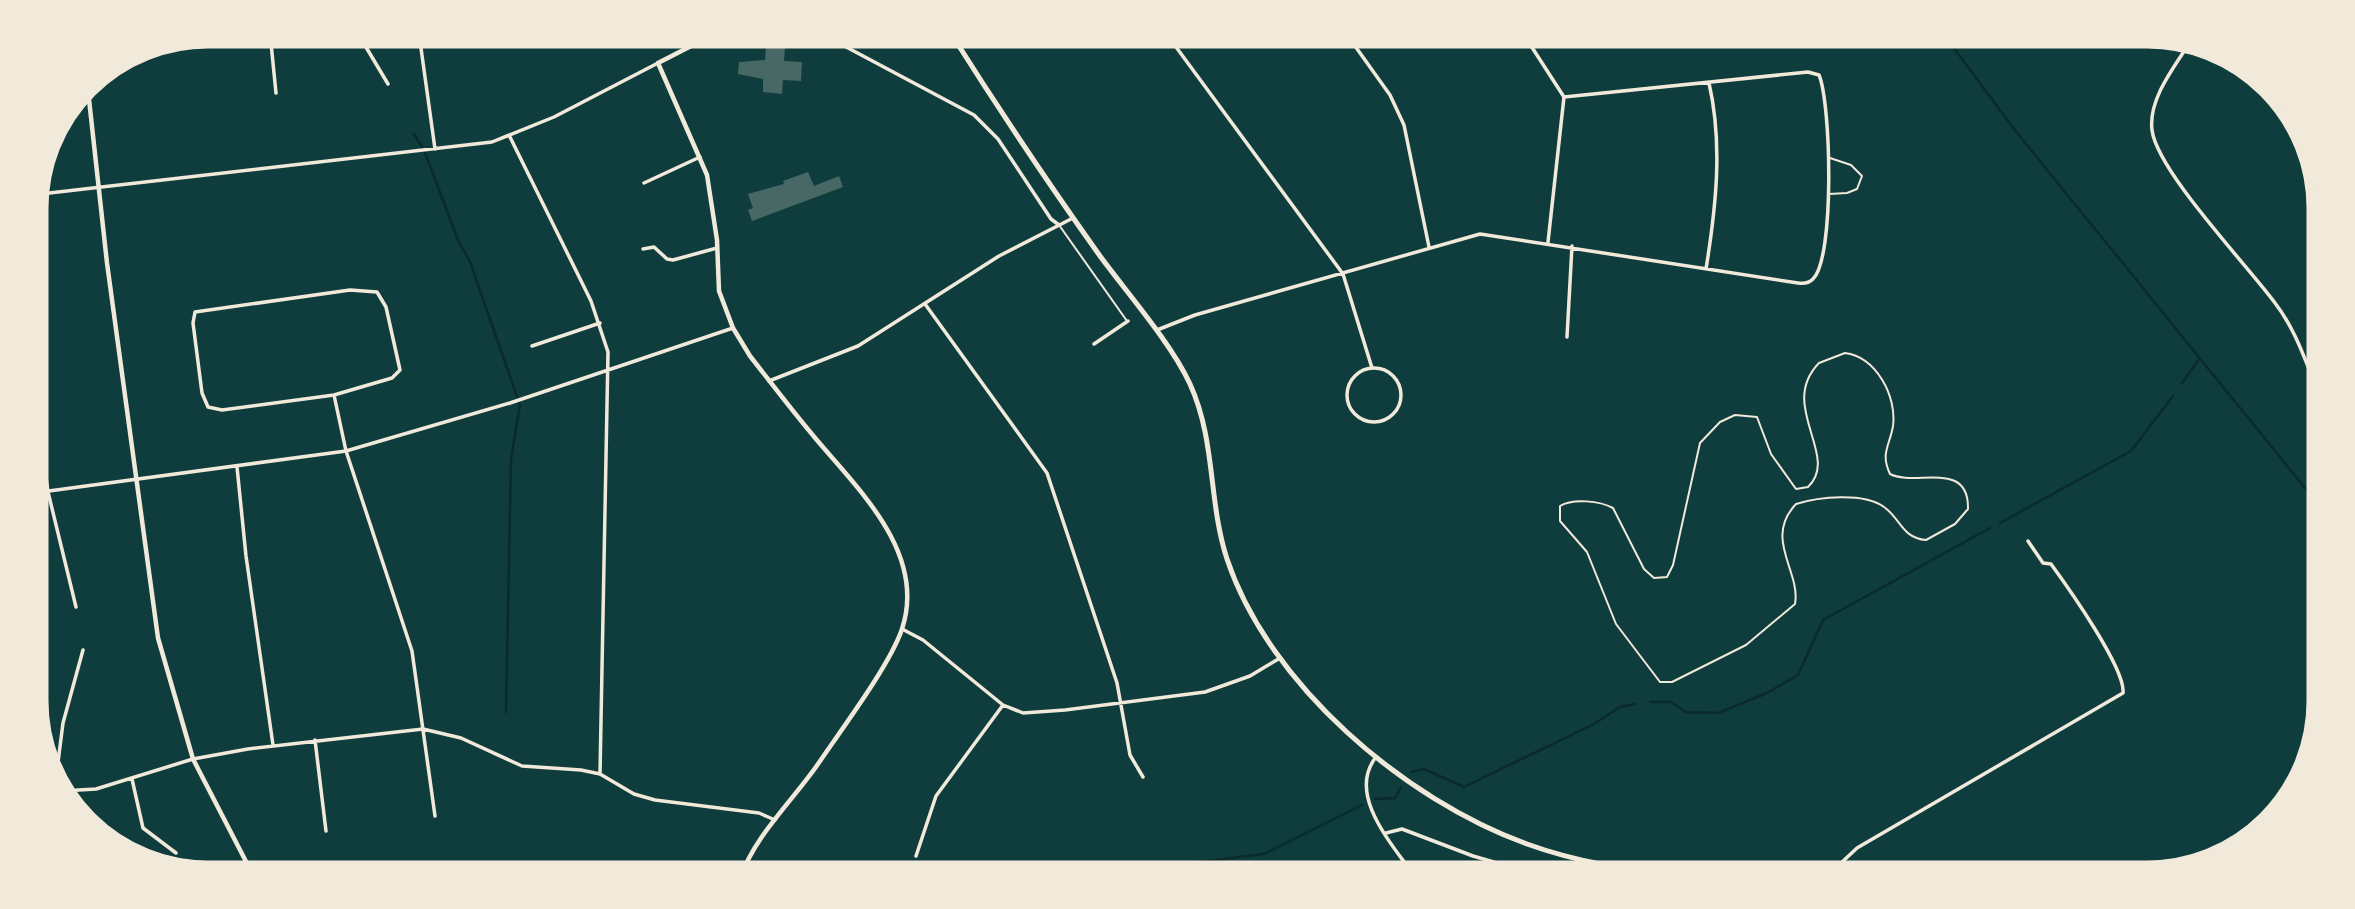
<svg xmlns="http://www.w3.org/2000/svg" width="2355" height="909" viewBox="0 0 2355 909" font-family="Georgia,serif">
<rect width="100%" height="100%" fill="#0f3d3e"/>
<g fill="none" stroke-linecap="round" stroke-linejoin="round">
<path stroke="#0a2a2b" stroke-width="2.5" d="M1942,32L2014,129L2318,504
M414,134L424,150L458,240L470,262L520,405L511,459L506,712
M2182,383L2200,358
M2000,523L2131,451L2173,396
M1650,702H1671L1686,712L1718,713L1767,693L1798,675L1823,620L1990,528
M1412,772L1424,769L1464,787L1594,724L1620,707L1635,704
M1375,799L1395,798L1401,787
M1078,877L1264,854L1362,805"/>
</g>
<path fill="#486865" d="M766,46L785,48L784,61L802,62L801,81L783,80L782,94L763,92V79L738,74L739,62L765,60Z
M808,172L814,186L839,176L843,187L752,221L748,210L753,208L748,194L784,184L783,181Z"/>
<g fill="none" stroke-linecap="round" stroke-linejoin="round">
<path stroke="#f1e9da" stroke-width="2" d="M1845,353C1876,357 1897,396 1893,426C1890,445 1880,453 1890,474C1915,487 1969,459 1968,509L1955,524L1926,540C1902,538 1901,519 1884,507C1864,492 1818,497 1796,504C1763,539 1801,571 1795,604L1746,645L1672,682H1660L1616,624L1587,552L1560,521V506C1573,498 1600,501 1613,508L1644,569L1654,578L1667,577L1673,565L1700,443L1720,422L1735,415L1757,417L1771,454L1796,489L1808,487C1841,456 1777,406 1819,363Z"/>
<path stroke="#f1e9da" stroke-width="2" d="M1829,194L1847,193L1857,189L1862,176L1851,165L1830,158
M1059,225L1127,321"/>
<path stroke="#f1e9da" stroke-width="3.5" d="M357,32L388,84
M818,32L974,115L998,139L1051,219L1059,225
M1165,32L1343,274L1372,368
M1345,32L1390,95L1404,125L1429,247
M1522,32L1564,97L1548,242
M270,33L276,93
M2192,39C2176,65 2148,98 2152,130C2157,171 2248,266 2275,303C2296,330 2306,363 2319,394
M420,41L435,149
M132,50L254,37L273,32
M510,137L591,301L608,352L600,774L634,794L655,800L759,813L775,820
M644,183L700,157
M32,195L492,142L554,117L658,63
M643,249L654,247L667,259L673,260L717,248
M1706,269C1716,207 1723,144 1709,83
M925,304L1047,473L1117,683L1130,755L1143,777
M1157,330L1195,315L1480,234L1798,283C1804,284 1809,283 1813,279C1835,258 1831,103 1819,75L1808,72L1564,97
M1567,337L1572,246
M1094,344L1128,321
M532,346L600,323
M1347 395a27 27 0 1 1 54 0a27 27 0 1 1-54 0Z
M769,381L858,346L999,256L1073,218
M33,383L48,492L76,607
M334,395L392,378L400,370L386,307L377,292L350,290L195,312L193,323L202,393L208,407L222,410L334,395L346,451L412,651L435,816
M237,467L246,556L273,745
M34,493L346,451L510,403L733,328
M902,629L923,640L1003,705L1023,713L1065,710L1205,692L1250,676L1280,658
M315,740L326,831
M1376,757C1346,795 1393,845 1415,877
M56,778L63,723L83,650
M132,779L143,828L176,853
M62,791L96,789L193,759L248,749L423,729L461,738L522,766L581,770L600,774
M1386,833L1402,829L1473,856L1546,877
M916,856L936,796L1003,705
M1834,877L1840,864L1857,848L2123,693C2126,669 2067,586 2051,564L2043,563L2028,541"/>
<path stroke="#f1e9da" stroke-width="4.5" d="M728,32L697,43L658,63L707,175L717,240L719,291L733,328L750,356C772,384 793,412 816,439C859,490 927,554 902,629C890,665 841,730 818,764C794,799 753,838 741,877
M87,81L107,263L158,638L193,759L254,877"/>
<path stroke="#f1e9da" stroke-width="5" d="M950,32C998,108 1048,183 1100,256C1128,294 1171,343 1190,384C1216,441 1208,501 1227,559C1269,685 1405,800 1527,844C1579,863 1631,870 1686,877"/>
</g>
<path d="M0 0H2355V909H0ZM208 44H2147A164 164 0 0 1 2311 208V701A164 164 0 0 1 2147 865H208A164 164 0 0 1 44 701V208A164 164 0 0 1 208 44Z" fill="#f1e9da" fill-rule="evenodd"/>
<path fill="none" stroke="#f1e9da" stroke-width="9" d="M208 44H2147A164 164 0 0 1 2311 208V701A164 164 0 0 1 2147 865H208A164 164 0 0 1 44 701V208A164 164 0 0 1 208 44Z"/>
</svg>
